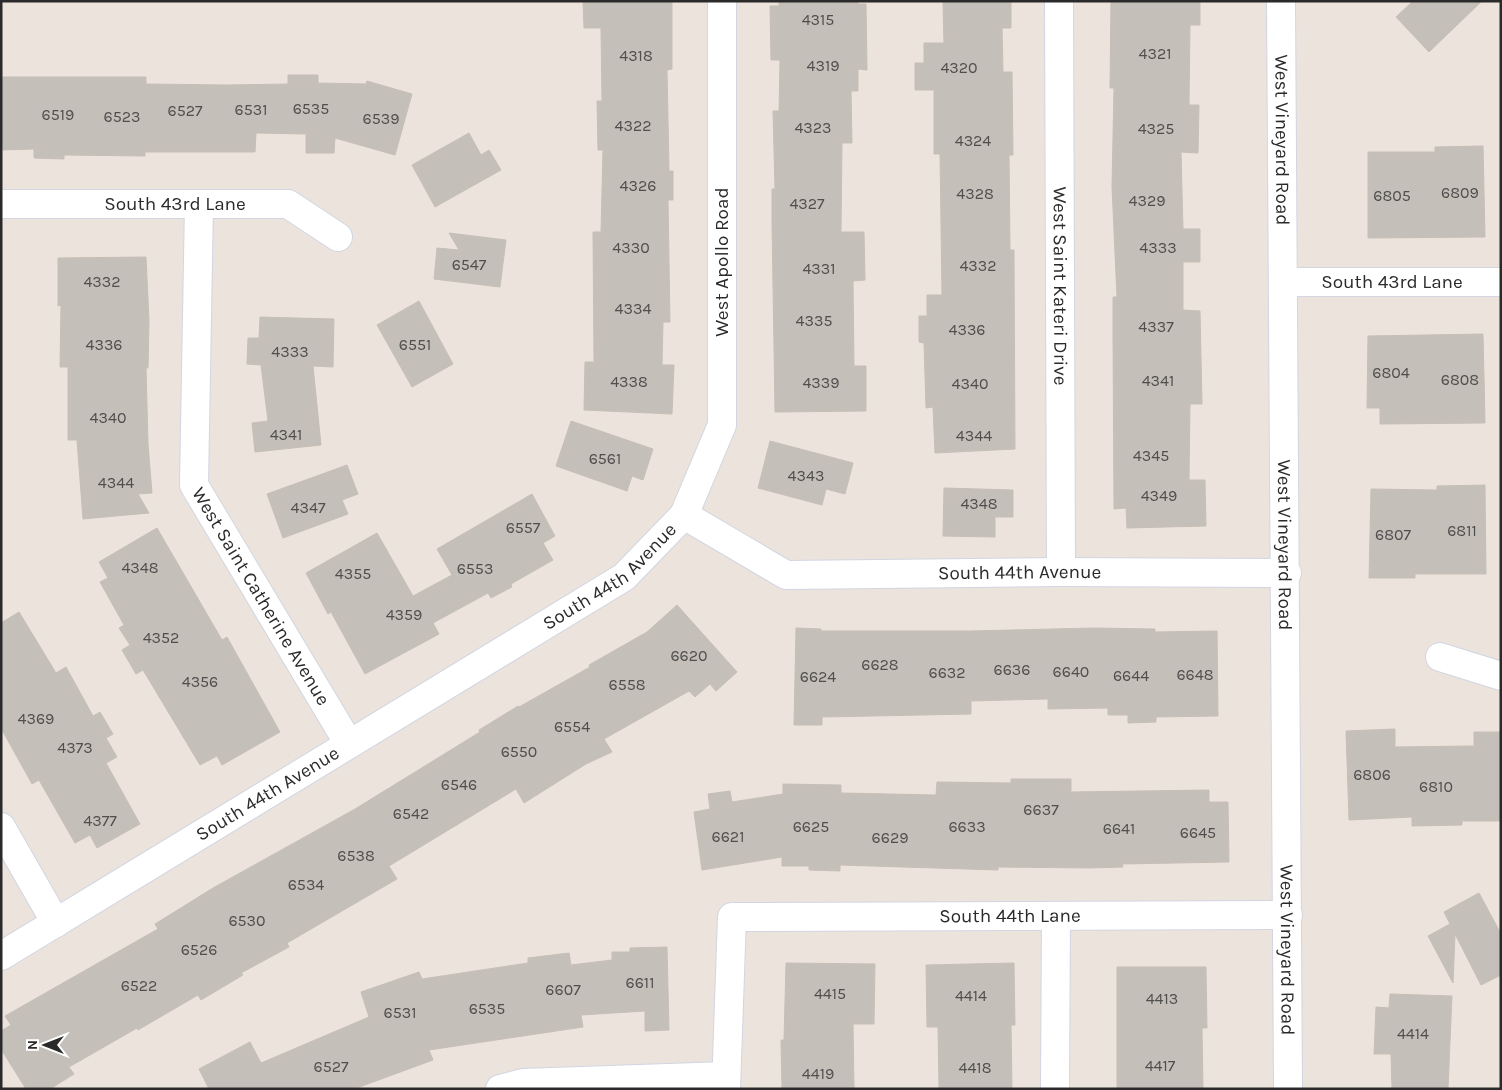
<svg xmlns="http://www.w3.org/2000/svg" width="1502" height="1090" viewBox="0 0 1502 1090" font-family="Karla,sans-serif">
<rect width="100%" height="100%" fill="#ece3dc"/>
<path fill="#c4bfb8" stroke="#c7bfb6" d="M583,1H672V69L667,70L669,171H673V200H668L670,322H663L662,365H674L672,414L584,410L585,362H594L593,232H601L603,150H598L597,101H602L601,28H584Z
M779,1H858V4H866L867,70L858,69V91H851L852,143H842L841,232H864L865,280L853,281L854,366H866V411L775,412L772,223V189H775L773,111H779L780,60H771L770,6H779Z
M943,1H1011V28H1002L1003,72H1012L1013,155H1009L1010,250H1014L1015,449L935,453L933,407L926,408L924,343L919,342V316H927V295H942L940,154H934V90H915V63H924V43H944Z
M1111,1H1200V25H1190L1189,105H1199L1198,153L1181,152L1183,229H1200V262H1183V310L1200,311L1202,404H1190L1189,480H1205L1206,526L1127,528L1126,508L1114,509L1113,332V297H1117L1112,187L1114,88H1110Z
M1413,1H1482L1429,52L1396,17Z
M288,75H318V83L366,84L367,81L412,94L395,155L335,138L334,153H306V134L256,133L255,152H145V156L64,155V159L34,158V149L1,150V77H146V84L227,85L288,84Z
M469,133L481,155L489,150L501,170L435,207L412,165Z
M1483,146L1485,237L1368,238V152H1435V147Z
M449,233L506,240L500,287L434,279L437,248L459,250Z
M146,257L149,321L148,368H146L148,444L152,493L138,494L149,513L83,519L77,440H68V367H60L61,305L58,306V258Z
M419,301L453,364L412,387L377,325Z
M260,317L334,319L333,367L313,366L321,445L255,452L252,423L268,421L261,365L247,364L248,338H259Z
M1483,334L1485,423L1380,424V408H1367L1368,336Z
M571,421L653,449L643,480L632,476L627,491L556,466Z
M770,441L853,463L845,494L826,489L822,505L758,488Z
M347,465L358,494L342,500L348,514L283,538L267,494Z
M1485,485L1486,574H1415V578H1369L1371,489L1437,490V486Z
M944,488L1013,490V517H995V537L943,536Z
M532,494L555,536L543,543L553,560L511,584L512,587L491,598L488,593L433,623L439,634L365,674L331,612L328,614L306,573L377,533L413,596L452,575L437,549Z
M157,528L222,640L227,637L280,732L222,765L217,756L200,765L143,670L136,674L122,650L130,645L119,628L124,625L100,582L108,578L99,562Z
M677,605L737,672L716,691L710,684L695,697L689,691L604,739L612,752L586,764L524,803L516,789L389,866L397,879L287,943L289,947L241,973L243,975L201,1000L198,995L138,1030L137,1028L69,1067L74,1074L50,1089H26L1,1049V1031L11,1025L5,1016L158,929L155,924L213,888L355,809L480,732L479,730L518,706L519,707L590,667L589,665L647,632Z
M19,612L56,673L66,667L93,716L100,712L113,734L106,738L117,757L106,763L140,824L97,848L90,835L75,843L39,780L32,784L1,728V623Z
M796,628L821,629V631H970L1094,628L1155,629V632L1217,631L1218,716L1156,717V722L1128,723V715H1108V708L1048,709V699L971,701V714L822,717V725H794Z
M1395,729V747L1474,746V732H1501V821H1462V825L1412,826V817L1349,820L1346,731Z
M1011,779H1071V792L1209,790V802H1228L1229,862L1122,864L1123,867L1090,868L998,867V870L840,865V871L809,870V866H782V857L702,870L694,812L710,809L708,794L730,791L732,802L783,794V784L841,785V793L936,795L937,782L1011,783Z
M1479,893L1501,934V975L1481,985L1455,934L1453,983L1428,936L1450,924L1444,912Z
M667,947L669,1030L645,1031V1011L581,1015L583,1027L429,1050L433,1060L354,1089H209L199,1069L250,1042L261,1063L369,1017L361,992L419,972L422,979L528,963V958L569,953L571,965L612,960V952H630V948Z
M786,963L875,964L874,1024H853L854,1089H782L781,1040H784Z
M1014,963L1015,1025H1011L1012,1089H939L938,1027H927L926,965Z
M1117,967H1206L1207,1028H1202L1203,1089H1117Z
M1390,994L1452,996L1448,1089H1392L1391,1054H1374L1376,1007L1389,1008Z"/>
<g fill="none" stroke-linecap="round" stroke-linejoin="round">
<g stroke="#d1d6e2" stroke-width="30">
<g id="minor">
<path id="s1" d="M1059,1L1061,572"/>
<path id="s2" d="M1281,1L1288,1089"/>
<path id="s3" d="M1,204H288L338,237"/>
<path id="s4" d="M199,204L194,485L349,744"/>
<path id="s5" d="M1283,282H1501"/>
<path id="s6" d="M684,515L786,575L1061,572L1287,573"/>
<path d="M1440,657L1501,676"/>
<path d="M1,827L56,923"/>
<path id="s7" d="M1,956L624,577L684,515L722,425V1"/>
<path d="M500,1089L523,1083L726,1076"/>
<path id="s8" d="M726,1089L732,917L1288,915"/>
<path d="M1055,1089L1056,917"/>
</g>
</g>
<use href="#minor" stroke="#fff" stroke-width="28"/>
</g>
<g text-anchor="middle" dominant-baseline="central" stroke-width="5" stroke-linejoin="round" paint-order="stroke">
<g font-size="16" fill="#504f4e">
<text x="818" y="19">4315</text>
<text x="1155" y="53">4321</text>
<text x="636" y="55">4318</text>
<text x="823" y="65">4319</text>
<text x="959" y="67">4320</text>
<text x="311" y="108">6535</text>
<text x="251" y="109">6531</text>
<text x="185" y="110">6527</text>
<text x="58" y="114">6519</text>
<text x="122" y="116">6523</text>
<text x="381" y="118">6539</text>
<text x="633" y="125">4322</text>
<text x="813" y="127">4323</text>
<text x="1156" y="128">4325</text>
<text x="973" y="140">4324</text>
<text x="638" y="185">4326</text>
<text x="1460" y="192">6809</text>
<text x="975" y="193">4328</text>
<text x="1392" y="195">6805</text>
<text x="1147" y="200">4329</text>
<text x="807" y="203">4327</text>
<text x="631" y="247">4330</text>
<text x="1158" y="247">4333</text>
<text x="469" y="264">6547</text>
<text x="978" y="265">4332</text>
<text x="819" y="268">4331</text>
<text x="102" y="281">4332</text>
<text x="633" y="308">4334</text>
<text x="814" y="320">4335</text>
<text x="1156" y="326">4337</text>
<text x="967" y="329">4336</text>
<text x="104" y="344">4336</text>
<text x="415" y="344">6551</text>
<text x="290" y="351">4333</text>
<text x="1391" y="372">6804</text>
<text x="1460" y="379">6808</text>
<text x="1158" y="380">4341</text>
<text x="629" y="381">4338</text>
<text x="821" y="382">4339</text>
<text x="970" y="383">4340</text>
<text x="108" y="417">4340</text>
<text x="286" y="434">4341</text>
<text x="974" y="435">4344</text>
<text x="1151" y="455">4345</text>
<text x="605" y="458">6561</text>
<text x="806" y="475">4343</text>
<text x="116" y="482">4344</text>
<text x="1159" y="495">4349</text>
<text x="979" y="503">4348</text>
<text x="308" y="507">4347</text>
<text x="523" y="527">6557</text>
<text x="1462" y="530">6811</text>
<text x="1393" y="534">6807</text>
<text x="140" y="567">4348</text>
<text x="475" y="568">6553</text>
<text x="353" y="573">4355</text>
<text x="404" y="614">4359</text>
<text x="161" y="637">4352</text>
<text x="689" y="655">6620</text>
<text x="880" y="664">6628</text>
<text x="1012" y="669">6636</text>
<text x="1071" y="671">6640</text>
<text x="947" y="672">6632</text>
<text x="1195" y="674">6648</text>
<text x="1131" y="675">6644</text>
<text x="818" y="676">6624</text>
<text x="200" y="681">4356</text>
<text x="627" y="684">6558</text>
<text x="36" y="718">4369</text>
<text x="572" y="726">6554</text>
<text x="75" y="747">4373</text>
<text x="519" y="751">6550</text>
<text x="1372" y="774">6806</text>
<text x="459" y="784">6546</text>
<text x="1436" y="786">6810</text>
<text x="1041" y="809">6637</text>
<text x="411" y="813">6542</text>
<text x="100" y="820">4377</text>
<text x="811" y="826">6625</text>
<text x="967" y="826">6633</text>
<text x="1119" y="828">6641</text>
<text x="1198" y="832">6645</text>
<text x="728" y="836">6621</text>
<text x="890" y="837">6629</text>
<text x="356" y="855">6538</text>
<text x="306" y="884">6534</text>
<text x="247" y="920">6530</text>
<text x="199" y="949">6526</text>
<text x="640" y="982">6611</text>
<text x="139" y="985">6522</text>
<text x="563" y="989">6607</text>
<text x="830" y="993">4415</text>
<text x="971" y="995">4414</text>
<text x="1162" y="998">4413</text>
<text x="487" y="1008">6535</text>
<text x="400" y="1012">6531</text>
<text x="1413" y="1033">4414</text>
<text x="1160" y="1065">4417</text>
<text x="331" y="1066">6527</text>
<text x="975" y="1067">4418</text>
<text x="818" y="1073">4419</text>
</g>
<g font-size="19" fill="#2a2a2a" stroke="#fff">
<text stroke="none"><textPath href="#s2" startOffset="139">West Vineyard Road</textPath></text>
<text stroke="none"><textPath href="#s3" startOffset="174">South 43rd Lane</textPath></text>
<text transform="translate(722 262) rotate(-90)">West Apollo Road</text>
<text stroke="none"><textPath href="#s5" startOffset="109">South 43rd Lane</textPath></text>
<text stroke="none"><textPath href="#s1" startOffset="285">West Saint Kateri Drive</textPath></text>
<text stroke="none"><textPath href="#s2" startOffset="544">West Vineyard Road</textPath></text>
<text stroke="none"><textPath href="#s6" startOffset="352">South 44th Avenue</textPath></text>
<text stroke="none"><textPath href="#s7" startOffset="718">South 44th Avenue</textPath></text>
<text stroke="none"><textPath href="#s4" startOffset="411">West Saint Catherine Avenue</textPath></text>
<text stroke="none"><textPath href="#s7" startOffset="312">South 44th Avenue</textPath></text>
<text stroke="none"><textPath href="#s8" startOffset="450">South 44th Lane</textPath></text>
<text stroke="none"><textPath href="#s2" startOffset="949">West Vineyard Road</textPath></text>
</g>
</g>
<rect width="1502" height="1090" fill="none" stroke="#2a2a2a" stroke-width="5"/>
<g transform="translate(45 1045) rotate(270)" stroke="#ffffff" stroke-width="4" paint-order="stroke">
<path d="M0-4L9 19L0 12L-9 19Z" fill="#2a2a2a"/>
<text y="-8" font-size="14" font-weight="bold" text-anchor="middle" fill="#2a2a2a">N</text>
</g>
</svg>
